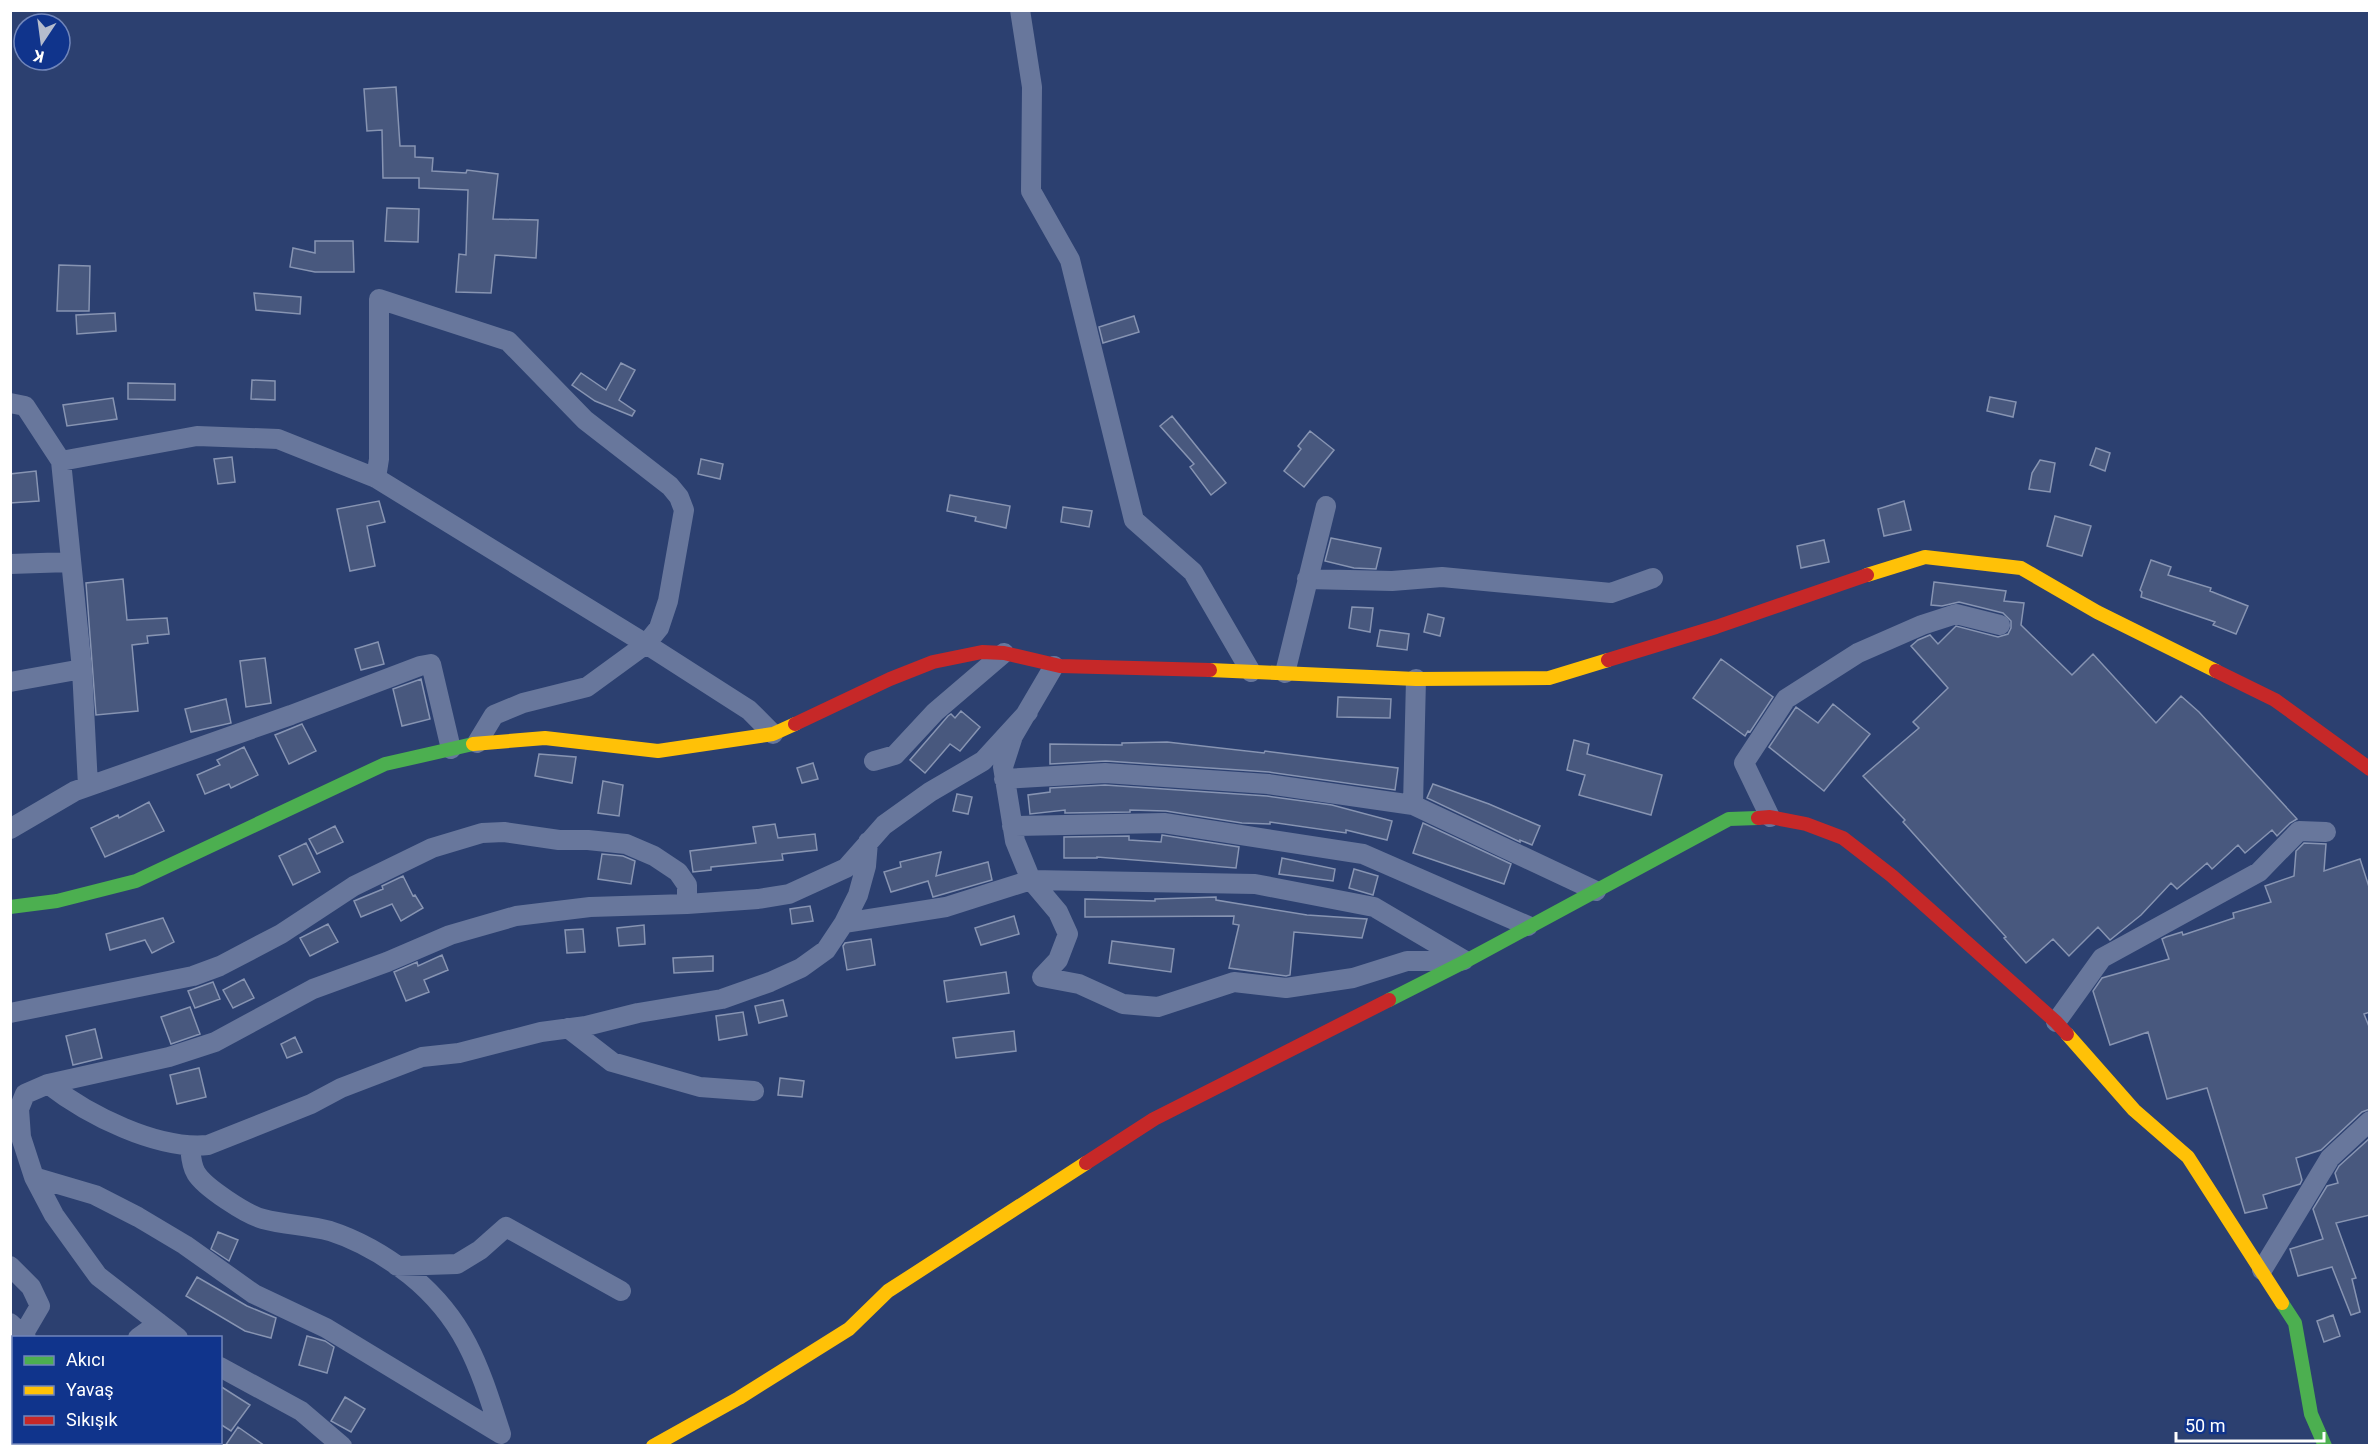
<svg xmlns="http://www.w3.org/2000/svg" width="2380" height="1456" viewBox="0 0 2380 1456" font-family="Roboto,sans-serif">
<rect width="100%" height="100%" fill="#2c4070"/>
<path fill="#48587e" stroke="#8794b2" stroke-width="1.5" d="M396,87L400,146H415V157L433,158L432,171L466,173L467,170L498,174L493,219L538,220L536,258L495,255L491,293L456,292L459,254L466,255L468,190L419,188V178H383L382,130L367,131L364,89Z
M387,208L419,209L418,242L385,241Z
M315,241H353L354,272H315L290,267L293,248L315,253Z
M59,265L90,266L89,311H57Z
M254,293L301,297L300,314L256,310Z
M115,313L116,331L77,334L76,315Z
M1134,316L1139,332L1103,343L1099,327Z
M621,363L635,370L619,400L635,411L632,416L595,401L572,385L581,373L606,390Z
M252,380L275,381V400L251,399Z
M128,383L175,384V400L128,399Z
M1990,397L2016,402L2013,417L1987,411Z
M113,398L117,419L67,426L63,405Z
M1172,416L1226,483L1211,495L1190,467L1194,464L1160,426Z
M1310,431L1334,450L1304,487L1284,471L1301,449L1298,446Z
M2096,448L2110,453L2105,471L2090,465Z
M232,457L235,482L218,484L214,459Z
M701,459L723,464L720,479L698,474Z
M2040,460L2055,463L2050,492L2029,489L2032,473Z
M36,471L39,501L10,503V474Z
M950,495L1010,506L1006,528L975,521L976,517L947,511Z
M379,501L385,522L367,526L375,566L350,571L337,509Z
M1904,501L1911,530L1884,536L1878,509Z
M1063,507L1092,511L1089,527L1061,522Z
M2055,516L2091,526L2082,556L2047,546Z
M1331,538L1381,548L1376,569L1354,568L1325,561Z
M1824,540L1829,562L1801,568L1797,546Z
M2151,560L2171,567L2168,575L2211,588L2210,591L2248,606L2236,634L2213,625L2215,622L2141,597L2142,592L2140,590Z
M123,579L127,620L167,618L169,634L147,636L148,643L132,645L138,711L96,715L86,583Z
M1934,582L2006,591L2004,601L2024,603L2021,625L2072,675L2093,654L2156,723L2181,696L2199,712L2297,819L2290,823L2277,836L2272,830L2245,853L2238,845L2212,869L2207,863L2177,889L2171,883L2141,915L2110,940L2098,927L2069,956L2053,939L2026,963L2004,938L2006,937L1903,822L1905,820L1863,776L1919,728L1913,722L1948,688L1911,646L1918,640L1930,635L1938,644L1956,626L1998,637L2008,634L2011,628V621L2003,613L1959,602L1942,606L1931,605Z
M1352,607L1373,608L1370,632L1349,628Z
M1428,614L1444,618L1440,636L1424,632Z
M1380,630L1409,634L1407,650L1377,646Z
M378,642L384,664L361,670L355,649Z
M265,658L271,703L246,707L240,661Z
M1721,659L1773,697L1750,732L1748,731L1745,736L1693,698Z
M421,679L430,719L402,726L393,689Z
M1338,697L1391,699L1390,718L1337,717Z
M226,699L231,723L191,732L185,709Z
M1833,704L1870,734L1824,791L1769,747L1796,707L1818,723Z
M961,711L980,727L960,751L950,744L925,773L910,760L948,716L951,714L955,718Z
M302,724L316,751L289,764L275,735Z
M1574,740L1589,744L1587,754L1662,775L1651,815L1579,795L1585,775L1567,770Z
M1167,742L1264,753L1265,751L1398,768L1395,790L1269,772L1106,761L1050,764V744L1122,745V743Z
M244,747L258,775L231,788L229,784L205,794L197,775L220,765L217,760Z
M539,754L576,757L572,783L535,776Z
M813,763L818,779L802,783L797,768Z
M603,781L623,785L619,816L598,813Z
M1433,784L1489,804L1540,826L1532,845L1520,840V842L1427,798Z
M1105,785L1267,796L1332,805L1392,821L1387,840L1346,830V833L1270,822V824L1242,823L1166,811L1130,810V812L1065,813V810L1030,814L1028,795L1050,792V788Z
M957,794L972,797L968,814L953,811Z
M149,802L164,831L105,857L91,828L118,815L119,818Z
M1423,823L1511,864L1504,884L1413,853Z
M775,824L778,838L815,834L817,850L782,854L783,860L711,867V870L693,872L690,851L756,843L753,827Z
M335,826L343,842L317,854L309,839Z
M1162,835L1239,847L1236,868L1097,857V858H1064V837L1129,836V840L1161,842Z
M306,843L320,872L293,885L279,856Z
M2304,843L2326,844L2324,871L2360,859L2370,890V1012L2364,1014L2370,1029V1109L2362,1112L2321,1150L2296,1158L2302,1180L2300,1184L2263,1195L2267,1208L2245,1213L2207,1088L2167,1099L2148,1032L2110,1045L2093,991L2102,978L2169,959L2162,939L2166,937L2182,932L2183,935L2234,918L2233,913L2271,902L2265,886L2294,876L2296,851Z
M941,852L936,876L988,862L992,880L933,897L928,881L891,892L884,872L901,867L900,862Z
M602,854L623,856L635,861L631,884L598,879Z
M1282,858L1335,869L1333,881L1279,874Z
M1354,869L1378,876L1373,895L1349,888Z
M403,876L413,896L415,895L423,908L401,921L392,904L361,917L354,901L383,889L382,886Z
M1216,897V900L1307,915L1367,919L1362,938L1294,932L1290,975L1286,976L1229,968L1239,925L1233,924L1234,916L1085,917V899L1155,901V899Z
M810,906L813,921L792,924L790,909Z
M1014,916L1019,934L981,945L975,928Z
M163,918L174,942L152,953L145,940L110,950L106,934Z
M328,924L338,942L310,956L300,938Z
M644,925L645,944L619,946L617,928Z
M583,929L585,952L567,953L565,930Z
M871,939L875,965L847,970L843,946L845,943Z
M1112,941L1174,949L1171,972L1109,963Z
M442,955L448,970L424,980L429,992L406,1001L394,972L417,962L418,966Z
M713,956V971L674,973L673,958Z
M1006,972L1009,993L947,1002L944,981Z
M244,979L254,998L233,1008L223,990Z
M213,982L220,999L195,1008L188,991Z
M783,1000L787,1016L759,1023L755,1006Z
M190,1007L200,1034L171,1044L161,1017Z
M743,1012L747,1035L719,1040L716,1016Z
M95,1029L102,1058L73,1065L66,1036Z
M1014,1031L1016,1051L956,1058L953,1038Z
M295,1037L302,1052L287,1058L281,1044Z
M199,1068L206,1097L177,1104L170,1075Z
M780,1078L804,1081L802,1097L778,1095Z
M2370,1138V1215L2336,1223L2356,1278L2352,1279L2360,1312L2351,1315L2332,1267L2298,1276L2290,1249L2323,1239L2313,1209L2327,1186L2338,1183L2335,1173L2339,1166Z
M218,1232L238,1240L229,1261L211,1249Z
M197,1277L247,1306L276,1318L271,1338L245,1331L186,1296Z
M2333,1315L2340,1336L2324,1342L2317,1321Z
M307,1336L325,1341L334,1347L327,1373L299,1365Z
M220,1386L250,1405L231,1431L220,1424Z
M345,1397L365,1409L351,1432L331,1421Z
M238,1427L265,1446H225Z"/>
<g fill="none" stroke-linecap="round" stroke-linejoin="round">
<path stroke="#68779c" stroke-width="20" d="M1020,10L1032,87L1031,191L1070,260L1134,520L1193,572L1251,672
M10,403L25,406L61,461L197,436L278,439L376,478L646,644L749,710L773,734
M61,461L82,669L88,786
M376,478L379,459V299L508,341L585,420L670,486L679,497L684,510L668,601L659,628L646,644L587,687L523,703L494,715L477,743
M10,564L70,562
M1307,579L1392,581L1442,577L1611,593L1653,578
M1054,666L1013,736L1003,767L1015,841L1031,880L1058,912L1068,934L1058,960L1042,977L1079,984L1123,1004L1158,1007L1234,982L1286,988L1353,978L1407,961H1461
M1285,673L1326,506
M10,682L82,669
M874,761L895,755L935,712L1004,653
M1004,779L1105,773L1268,784L1413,805L1596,891
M1413,805L1416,679
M1770,817L1744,763L1786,699L1858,653L1922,625L1956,614L2000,625
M1012,826L1164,823L1363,854L1528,926
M10,829L75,791L291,715L420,666L431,664L451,749
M844,923L946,907L1031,880L1255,884L1374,907L1464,960
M10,1013L193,976L220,966L281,934L354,886L432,848L482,833L504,832L559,840H588L626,844L654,856L678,872L687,885V904
M2056,1022L2102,958L2259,872L2299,831L2326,832
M568,1028L612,1062L700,1087L754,1091
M48,1084C88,1115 157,1150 208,1145L311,1104L341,1088L422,1057L459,1053L541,1032L586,1026L638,1013L722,999L770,982L801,968L826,950L844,923L858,895L866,866L868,842
M34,1177L95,1195L138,1217L185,1245L254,1294L326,1328L501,1434C480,1369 466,1320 410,1275C387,1257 358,1240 330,1231C308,1225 285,1225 263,1219C247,1215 204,1187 196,1173C191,1165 191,1155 190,1146
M10,1266L31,1287L40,1306L23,1335
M397,1266L457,1264L480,1250L506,1227L621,1291
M2262,1270L2330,1158L2370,1121
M10,1323L26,1338
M138,1338L159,1323
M178,1338L98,1276L54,1215L34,1177L21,1137L19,1109L25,1094L48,1084L169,1057L215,1042L313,989L387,962L450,935L516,916L590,907L687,904L758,899L789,894L846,868L884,825L930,792L983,761L1028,712
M220,1367L301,1411L342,1446
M142,1442L146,1446"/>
<path stroke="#4caf50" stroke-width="14" d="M10,907L57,901L136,881L385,764L473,744
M1389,1000L1466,961L1729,819L1758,818
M2282,1303L2295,1323L2311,1414L2325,1446"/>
<path stroke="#ffc107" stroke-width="14" d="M1867,575L1925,557L2021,568L2097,612L2216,671
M1210,670L1416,679L1549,678L1608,660
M473,744L545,738L658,751L773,734L795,724
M2067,1034L2134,1110L2188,1157L2282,1303
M653,1446L739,1398L849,1329L888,1291L1086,1163"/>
<path stroke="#c62828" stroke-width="14" d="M1608,660L1716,627L1867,575
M2216,671L2275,700L2370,769
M795,724L890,679L933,662L982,652L1004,653L1060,666L1210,670
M1758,818L1770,817L1806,824L1843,838L1892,876L2056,1022L2067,1034
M1086,1163L1154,1119L1389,1000"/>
</g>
<rect width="2380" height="1456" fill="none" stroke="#ffffff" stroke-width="24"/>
<rect x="12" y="1336" width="210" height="108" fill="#10348c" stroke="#7085ba" stroke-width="1.5"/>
<rect x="24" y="1356" width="30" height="9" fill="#4caf50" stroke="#7085ba" stroke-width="1.5"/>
<text x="66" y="1366" font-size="18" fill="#ffffff">Akıcı</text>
<rect x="24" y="1386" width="30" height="9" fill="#ffc107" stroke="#7085ba" stroke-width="1.5"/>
<text x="66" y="1396" font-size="18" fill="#ffffff">Yavaş</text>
<rect x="24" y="1416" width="30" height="9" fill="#c62828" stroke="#7085ba" stroke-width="1.5"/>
<text x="66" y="1426" font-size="18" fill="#ffffff">Sıkışık</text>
<g transform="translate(42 42) rotate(193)"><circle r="28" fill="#10348c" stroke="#7085ba" stroke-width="1.5"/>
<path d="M0-4.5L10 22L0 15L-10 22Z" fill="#b5bccd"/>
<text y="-9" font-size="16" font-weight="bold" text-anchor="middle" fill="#ffffff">K</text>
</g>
<path d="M2176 1432v9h148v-9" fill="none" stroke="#ffffff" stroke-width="3"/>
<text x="2185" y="1432" font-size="18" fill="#ffffff" stroke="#10348c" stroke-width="4.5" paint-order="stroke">50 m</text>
</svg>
